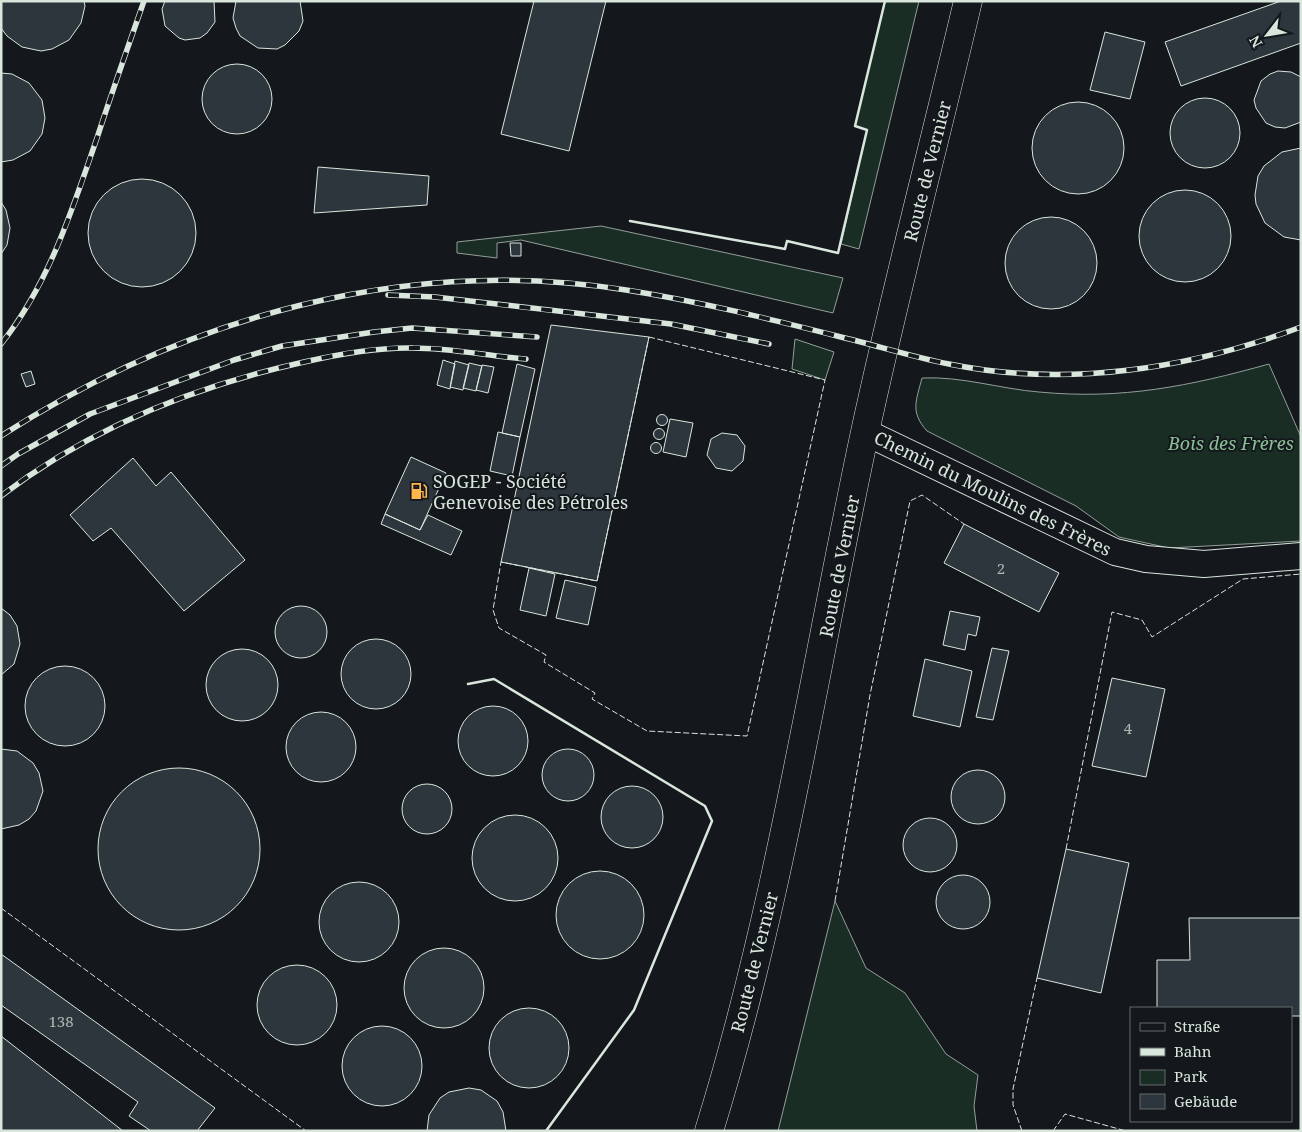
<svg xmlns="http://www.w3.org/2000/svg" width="1302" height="1132" viewBox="0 0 1302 1132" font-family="'Noto Serif',serif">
<rect width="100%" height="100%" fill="#14181c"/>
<path fill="#1a2d24" stroke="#939e99" d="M885,1H919L859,249L841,244L867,130L855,126Z
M601,226L843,278L833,313L521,240L497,243V258L457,253V242Z
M795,339L834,352L825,380L792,369Z
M1269,364L1301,437V541L1169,548L1119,537L1076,506L927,431C910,412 916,401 922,378C961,376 1001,389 1039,392C1122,400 1190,386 1269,364Z
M835,901L866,968L905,993L946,1054L978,1075L974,1106L977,1131H778Z"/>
<path fill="#2c363c" stroke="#d8e6dc" d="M1,1H84L85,6L81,23L69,40L52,49L41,51L22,47L7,36L1,28Z
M165,1H214L215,22L207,33L200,38L185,40L179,38L165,26L162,9Z
M236,1H300L303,21L299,31L285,45L277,49L258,48L240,36L236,28L233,18Z
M534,1H606L569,151L501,134Z
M1281,1H1301V43L1181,86L1165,42Z
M1105,32L1145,42L1130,99L1090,90Z
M202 99a35 35 0 1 1 70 0a35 35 0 1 1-70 0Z
M1278,71L1291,72L1301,77V122L1285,128L1275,127L1266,123L1256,108L1254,100L1261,81L1270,74Z
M1,73L12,74L29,83L42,100L45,118L42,134L30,151L13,160L1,162Z
M1170 133a35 35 0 1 1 70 0a35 35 0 1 1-70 0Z
M1032 148a46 46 0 1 1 92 0a46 46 0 1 1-92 0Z
M1301,148V240L1284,237L1265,223L1256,204L1255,195L1258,176L1264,166L1282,152Z
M318,167L429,176L427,205L314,213Z
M88 233a54 54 0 1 1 108 0a54 54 0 1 1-108 0Z
M1139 236a46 46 0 1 1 92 0a46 46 0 1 1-92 0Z
M1,202L6,210L10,228L7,245L1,254Z
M1005 263a46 46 0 1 1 92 0a46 46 0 1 1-92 0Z
M510,243H521V256H511Z
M551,325L649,337L597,581L501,562Z
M443,360L455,364L450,389L437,385Z
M455,361L469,365L463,390L450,387Z
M469,363L482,366L476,391L463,388Z
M517,364L535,369L520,437L502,433Z
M482,365L494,367L488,393L476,390Z
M31,371L35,384L26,387L21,374Z
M656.5 420a5.5 5.5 0 1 1 11 0a5.5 5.5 0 1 1-11 0Z
M670,419L693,423L686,457L663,452Z
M653.5 434a5.5 5.5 0 1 1 11 0a5.5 5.5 0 1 1-11 0Z
M498,432L520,437L512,476L490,471Z
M722,433L737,435L745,446L743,461L732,471L716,468L707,455L711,439Z
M650.5 448a5.5 5.5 0 1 1 11 0a5.5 5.5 0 1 1-11 0Z
M411,457L446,473L420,530L385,514Z
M133,458L156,486L171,472L245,560L184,611L111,528L93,541L70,515Z
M385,514L420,530L428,515L462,531L451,555L381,524Z
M964,524L1059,573L1039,612L944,563Z
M529,568L555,574L546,616L520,610Z
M565,580L596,587L588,625L556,618Z
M275 632a26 26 0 1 1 52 0a26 26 0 1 1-52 0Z
M1,608L10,615L17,626L20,644L14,664L1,675Z
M950,611L980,617L976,636L968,634L965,650L943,645Z
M341 674a35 35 0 1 1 70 0a35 35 0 1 1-70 0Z
M992,648L1009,651L993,720L976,717Z
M206 685a36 36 0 1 1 72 0a36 36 0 1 1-72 0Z
M925,659L972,671L960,727L913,716Z
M25 706a40 40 0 1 1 80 0a40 40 0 1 1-80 0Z
M1112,678L1165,689L1146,777L1092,766Z
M458 741a35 35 0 1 1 70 0a35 35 0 1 1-70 0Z
M286 747a35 35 0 1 1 70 0a35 35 0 1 1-70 0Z
M542 775a26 26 0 1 1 52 0a26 26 0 1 1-52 0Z
M1,749L17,751L33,763L39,773L43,791L36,811L29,819L19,825L1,829Z
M98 849a81 81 0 1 1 162 0a81 81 0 1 1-162 0Z
M951 797a27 27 0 1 1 54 0a27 27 0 1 1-54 0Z
M402 809a25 25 0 1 1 50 0a25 25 0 1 1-50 0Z
M601 817a31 31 0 1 1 62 0a31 31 0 1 1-62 0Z
M472 858a43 43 0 1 1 86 0a43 43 0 1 1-86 0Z
M903 845a27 27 0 1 1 54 0a27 27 0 1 1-54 0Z
M1066,849L1129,863L1101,993L1037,978Z
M556 915a44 44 0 1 1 88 0a44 44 0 1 1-88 0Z
M936 902a27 27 0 1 1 54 0a27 27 0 1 1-54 0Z
M319 922a40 40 0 1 1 80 0a40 40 0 1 1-80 0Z
M1189,918H1301V1016H1291V1008H1157V960H1190Z
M404 988a40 40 0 1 1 80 0a40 40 0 1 1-80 0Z
M1,954L215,1108L197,1131H151L129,1116L138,1102L1,1005Z
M257 1005a40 40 0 1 1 80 0a40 40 0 1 1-80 0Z
M489 1048a40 40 0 1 1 80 0a40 40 0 1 1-80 0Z
M342 1066a40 40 0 1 1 80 0a40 40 0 1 1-80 0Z
M1,1036L123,1131H1Z
M469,1088L481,1090L497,1101L503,1112L506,1131H427L429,1115L440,1098L449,1092Z"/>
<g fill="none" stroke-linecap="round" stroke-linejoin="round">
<g stroke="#d8e6dc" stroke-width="28">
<path id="minor" d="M865,432L1115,552L1146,559L1204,564L1301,556"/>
</g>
<g stroke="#d8e6dc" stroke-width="29">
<path id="primary" d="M709,1131C780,902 815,665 865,432C896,288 934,145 968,1"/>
</g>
<use href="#minor" stroke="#14181c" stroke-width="26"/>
<use href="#primary" stroke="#14181c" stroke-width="28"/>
<g stroke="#d8e6dc" stroke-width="5.5">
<path id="rail" d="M388,295L435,297L671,324L769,344
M1,344C49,284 72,210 97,138C112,92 128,47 144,1
M1,436C186,317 406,255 626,290C704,302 781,322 857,341C888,349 918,358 949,364C1067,388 1189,369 1301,327
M1,466L18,454L90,414L234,360L282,346L374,332L412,328L537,337
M1,496C90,428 195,386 304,362C339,354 376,347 413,348C451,348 488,356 526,359"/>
</g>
<use href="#rail" stroke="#14181c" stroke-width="4" stroke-dasharray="11" stroke-linecap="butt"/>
<path stroke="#d8e6dc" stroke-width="1" stroke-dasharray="6 2.5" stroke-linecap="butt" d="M649,337L825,380L747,736L647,731L592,699L595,693L544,662L546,655L499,628L493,610L501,562L597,581Z
M1066,849L1112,612L1142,620L1152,637L1243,579L1301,574
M835,901L870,695L910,501L922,495L964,524
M1,908L306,1131
M1022,1131L1013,1105V1089L1037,978
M1053,1131L1065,1114L1126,1131"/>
<path stroke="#d8e6dc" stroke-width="2.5" d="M630,221L785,249L787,241L838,253L867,130L855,126L885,1
M468,684L494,679L705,806L712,821L634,1010L546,1131"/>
</g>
<defs>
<g id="fuel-bare" transform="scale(1.35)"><path d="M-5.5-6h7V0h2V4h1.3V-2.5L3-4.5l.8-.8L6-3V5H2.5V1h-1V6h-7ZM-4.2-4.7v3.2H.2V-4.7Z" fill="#ffb74d" stroke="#14181c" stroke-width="2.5" paint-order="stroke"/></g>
</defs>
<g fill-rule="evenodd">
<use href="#fuel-bare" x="419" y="491"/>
</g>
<g text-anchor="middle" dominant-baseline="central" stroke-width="4" stroke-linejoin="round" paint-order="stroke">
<g font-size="15" fill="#adbab4">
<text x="1001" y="568">2</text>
<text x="1128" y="728">4</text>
<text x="61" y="1021">138</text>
</g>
<g font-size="18" fill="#d8e6dc" stroke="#14181c">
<text transform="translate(927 171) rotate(-76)">Route de Vernier</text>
<text transform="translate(993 493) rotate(26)">Chemin du Moulins des Frères</text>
<text transform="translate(839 566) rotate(-79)">Route de Vernier</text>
<text transform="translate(754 962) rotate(-76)">Route de Vernier</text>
</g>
<g font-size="18" font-style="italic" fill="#8ac095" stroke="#14181c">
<text x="1231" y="443">Bois des Frères</text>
</g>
<g font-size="18" fill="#d8e6dc" stroke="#14181c" text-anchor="start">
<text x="433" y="481">SOGEP - Société<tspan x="433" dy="21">Genevoise des Pétroles</tspan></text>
</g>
</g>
<rect width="1302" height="1132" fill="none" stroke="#d8e6dc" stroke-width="5"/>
<rect x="1130" y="1007" width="162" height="115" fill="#14181c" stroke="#626a69"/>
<rect x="1140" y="1023" width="25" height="8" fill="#14181c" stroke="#626a69"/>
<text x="1174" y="1032" font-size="15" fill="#d8e6dc">Straße</text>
<rect x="1140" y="1048" width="25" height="8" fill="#d8e6dc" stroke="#626a69"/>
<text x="1174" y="1057" font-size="15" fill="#d8e6dc">Bahn</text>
<rect x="1140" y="1070" width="25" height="15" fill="#1a2d24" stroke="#626a69"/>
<text x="1174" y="1082" font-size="15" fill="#d8e6dc">Park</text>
<rect x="1140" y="1094" width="25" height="15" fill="#2c363c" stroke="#626a69"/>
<text x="1174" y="1107" font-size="15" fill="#d8e6dc">Gebäude</text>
<g transform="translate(1267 35) rotate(239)" stroke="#14181c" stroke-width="4" paint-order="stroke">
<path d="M0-4L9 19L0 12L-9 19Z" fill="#d8e6dc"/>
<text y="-8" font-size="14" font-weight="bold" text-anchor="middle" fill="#d8e6dc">N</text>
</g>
</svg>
